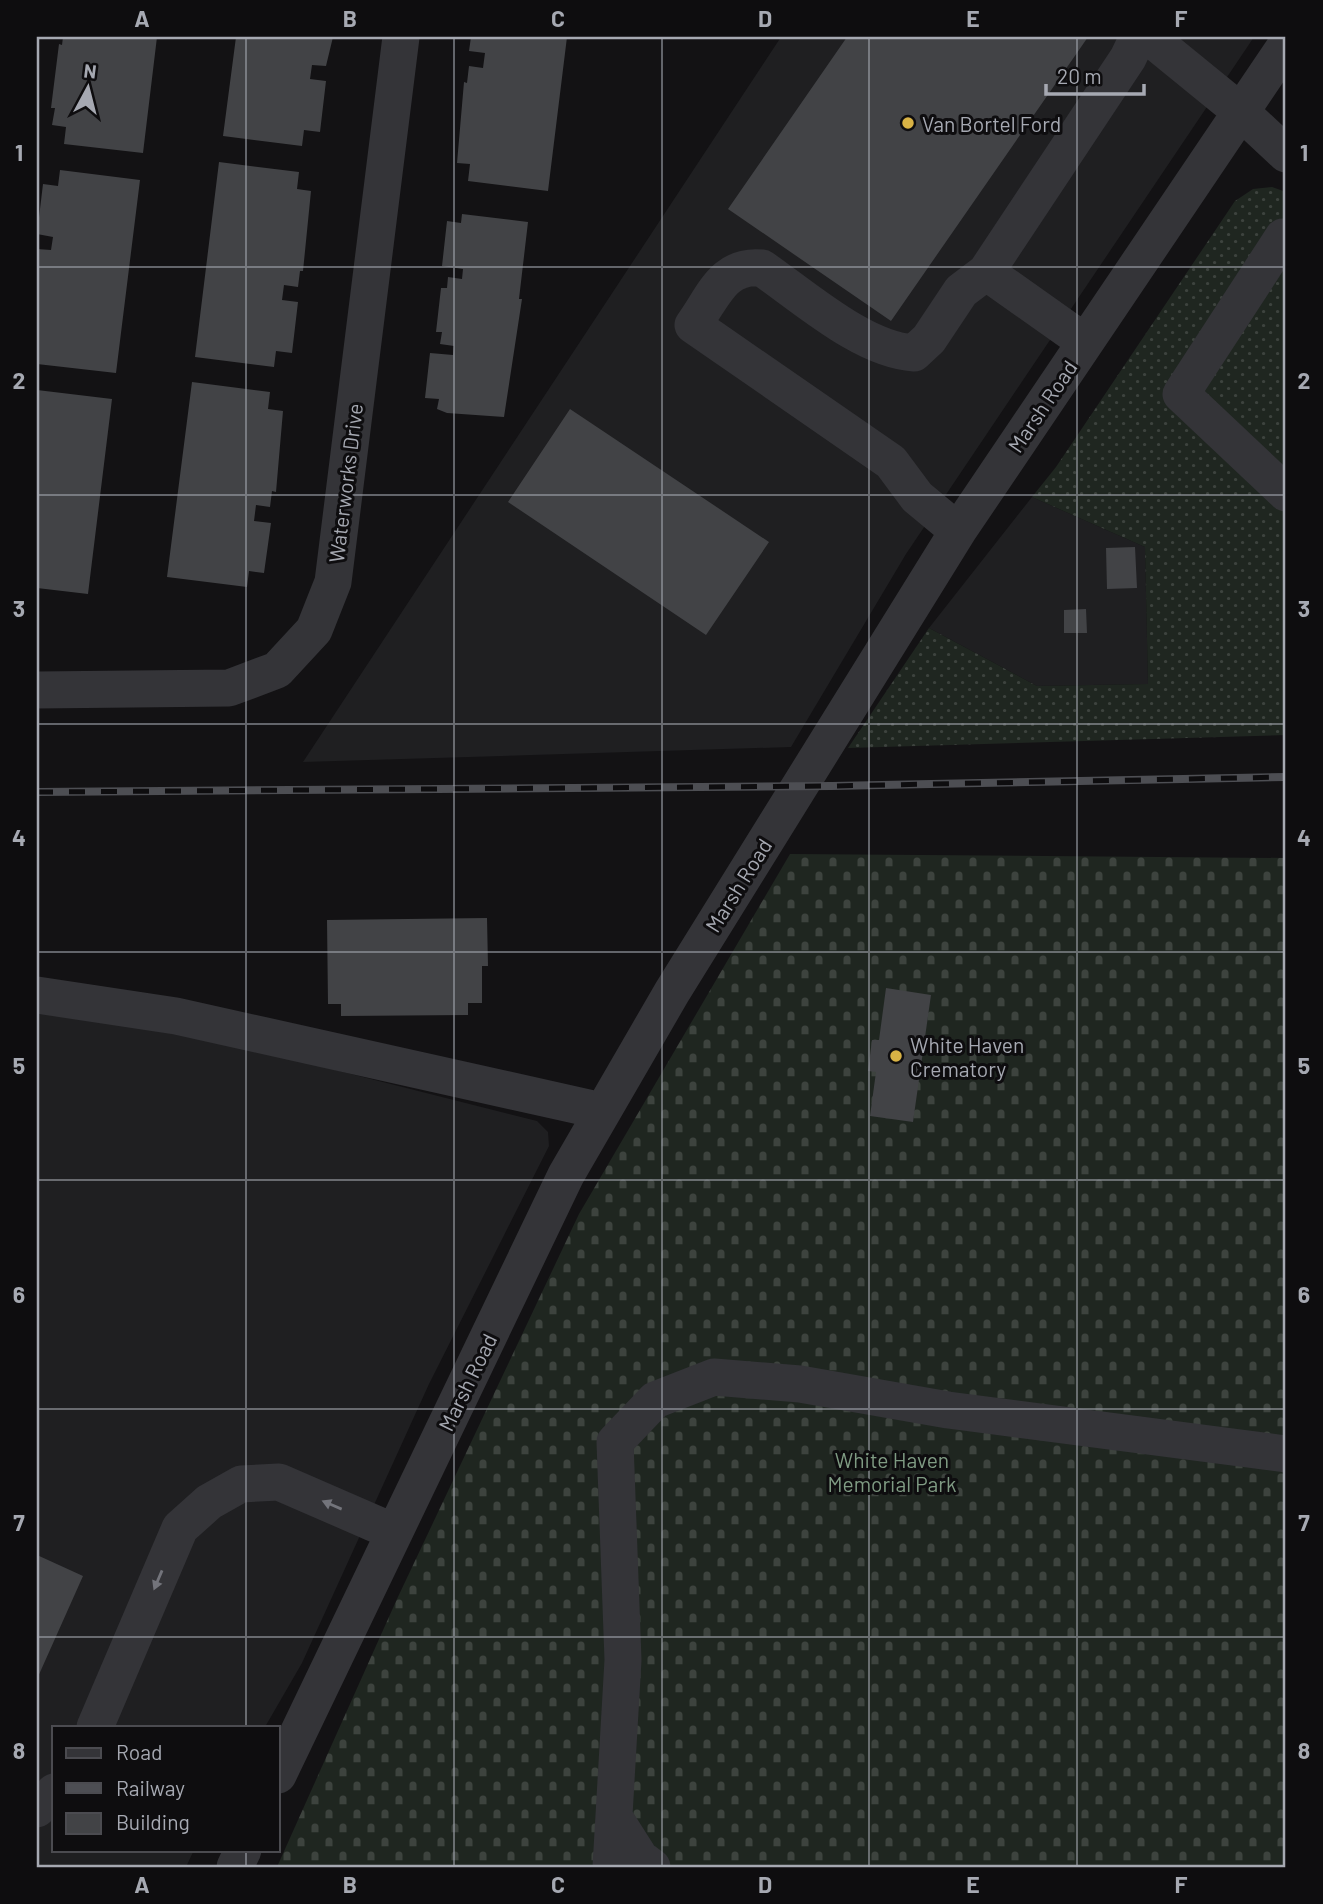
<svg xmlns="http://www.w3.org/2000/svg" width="1323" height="1904" viewBox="0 0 1323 1904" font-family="Barlow,sans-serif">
<defs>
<pattern id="grass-dots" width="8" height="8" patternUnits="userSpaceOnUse" patternTransform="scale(1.75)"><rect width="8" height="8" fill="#1f2620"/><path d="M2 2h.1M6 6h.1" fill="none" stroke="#3d433e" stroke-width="1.8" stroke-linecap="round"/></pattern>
<pattern id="cemetery-stones" width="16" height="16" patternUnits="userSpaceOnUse" patternTransform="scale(1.75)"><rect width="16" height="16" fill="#1f2620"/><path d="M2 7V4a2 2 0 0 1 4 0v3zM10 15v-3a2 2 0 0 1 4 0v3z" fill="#3d433e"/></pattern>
</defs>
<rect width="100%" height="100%" fill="#131214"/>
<path fill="#1f1f21" d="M781,37H1254L906,554L791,747L303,762Z
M1032,497L1145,547L1148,684L1037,686L929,628Z
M37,1011L156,1029L292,1059L537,1121L548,1132L549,1146L429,1384L302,1663L265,1727H54V1850H194L186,1867H37Z"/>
<path fill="url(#grass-dots)" d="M1272,187L1286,192V735L848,748L929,628L1037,686L1148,684L1145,547L1032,497L1056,467L1235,201L1253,189Z"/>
<path fill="url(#cemetery-stones)" d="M790,854L1286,858V1867H277L397,1599L579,1214Z"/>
<path fill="#424346" d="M63,37H157L143,153L64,144L66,127L52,125L55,108H51L59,44L62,45Z
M236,37H333L326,66L312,65L310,79L326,81L320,132L304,130L302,146L223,136Z
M471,37H567L548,191L468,181L470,164L457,163L464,82L467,83L469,66L483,68L485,53L469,51Z
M847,37H1088L891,321L728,209Z
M219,162L299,172L297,189L311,191L303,271H300L298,287L284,285L282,300L298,302L292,353L276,351L274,367L195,357Z
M60,170L140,180L116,373L37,364V249L51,250L53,237L37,234L43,184L58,186Z
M462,214L528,222L519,299H522L504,417L447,413L437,409L439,399L425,398L430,353L453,355L454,346L440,344L442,332H436L441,288H447L448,277L462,279L463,269L442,266L447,221L461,223Z
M192,382L270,392L268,409L283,411L276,492L272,491L270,507L256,505L254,521L271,523L264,573L249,571L247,587L167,577Z
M37,390L112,399L88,594L37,588Z
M570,409L769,542L706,635L508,502Z
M1135,547L1137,588L1107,589L1106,548Z
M1086,609L1087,633H1064V610Z
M487,918L488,966H482V1003H468V1015L341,1016V1004H328L327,920Z
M886,988L931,995L913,1122L870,1116L876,1072L868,1071L872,1040H879Z
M37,1555L83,1576L37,1679Z"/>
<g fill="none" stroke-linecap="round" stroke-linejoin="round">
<path stroke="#343438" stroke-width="37" d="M1149,37L1241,112L1286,154
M1286,239L1283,237L1181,394L1286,493
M986,272L1085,342
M958,531L917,497L891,462L693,325C714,296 723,264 762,268C804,297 863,350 914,353L929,339L961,291L986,272L1128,58L1138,37
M37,690L229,688L277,670L314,630L333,582L401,37
M37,995L176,1016L602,1111
M95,1727L180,1528L209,1502L241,1484L279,1482L394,1532
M278,1775L566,1175L672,992L958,531L1286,45
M37,1809L54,1792
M614,1817L640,1858L652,1867
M235,1867L243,1850
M611,1867L623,1660L615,1442L655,1400L714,1377L800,1384L948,1410L1286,1454"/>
<g stroke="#4d4e53" stroke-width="8">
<path id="rail" d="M37,792L832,786L1286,777"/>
</g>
<use href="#rail" stroke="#0e0d0f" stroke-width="5" stroke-dasharray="16" stroke-linecap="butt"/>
</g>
<defs><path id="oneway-solid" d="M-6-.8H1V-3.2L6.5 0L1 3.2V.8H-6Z" transform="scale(1.75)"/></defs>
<g fill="#73747b">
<use href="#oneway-solid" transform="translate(332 1505) rotate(-157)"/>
<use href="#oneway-solid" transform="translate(158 1580) rotate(113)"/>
</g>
<path fill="none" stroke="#a6a9b2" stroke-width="2" stroke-opacity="0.55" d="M246,37V1727M454,37V1867M662,37V1867M869,37V1867M1077,37V1867M37,267H1286M37,495H1286M37,724H1286M37,952H1286M37,1180H1286M37,1409H1286M37,1637H1286M246,1850V1867"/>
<g fill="#d9b345" stroke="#0e0d0f" stroke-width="2.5">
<circle cx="908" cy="123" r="7"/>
<circle cx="896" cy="1056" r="7"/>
</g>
<g text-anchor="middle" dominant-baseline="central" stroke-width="6" stroke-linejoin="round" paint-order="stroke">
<g font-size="21" fill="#a6a9b2" stroke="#0e0d0f" text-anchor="start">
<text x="922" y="123">Van Bortel Ford</text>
<text x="910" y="1044">White Haven<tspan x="910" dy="24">Crematory</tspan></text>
</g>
<g font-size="21" fill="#a6a9b2" stroke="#0e0d0f">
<text transform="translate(1042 406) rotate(-56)">Marsh Road</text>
<text transform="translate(345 483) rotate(-83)">Waterworks Drive</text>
<text transform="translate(738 885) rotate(-58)">Marsh Road</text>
<text transform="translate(467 1382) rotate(-64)">Marsh Road</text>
</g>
<g font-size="21" fill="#7f9b83" stroke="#0e0d0f">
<text x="892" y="1459">White Haven<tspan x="892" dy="24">Memorial Park</tspan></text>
</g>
</g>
<rect width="1323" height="1904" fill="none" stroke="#0e0d0f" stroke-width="77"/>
<rect x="52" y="1726" width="228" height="126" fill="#0e0d0f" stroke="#4b4b50" stroke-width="2"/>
<rect x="66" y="1748" width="35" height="10" fill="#343438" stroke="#4b4b50" stroke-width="2"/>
<text x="116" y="1760" font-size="21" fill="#a6a9b2">Road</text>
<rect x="66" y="1783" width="35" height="10" fill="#4d4e53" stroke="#4b4b50" stroke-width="2"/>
<text x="116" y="1796" font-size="21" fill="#a6a9b2">Railway</text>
<rect x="66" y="1813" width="35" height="21" fill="#424346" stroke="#4b4b50" stroke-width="2"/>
<text x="116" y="1830" font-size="21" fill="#a6a9b2">Building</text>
<g transform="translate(88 88) rotate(7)" stroke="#0e0d0f" stroke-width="5" paint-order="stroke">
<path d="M0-5L12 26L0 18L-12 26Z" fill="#a6a9b2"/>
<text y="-10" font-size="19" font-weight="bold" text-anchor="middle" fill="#a6a9b2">N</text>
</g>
<path d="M1046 84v10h98v-10" fill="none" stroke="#a6a9b2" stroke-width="3.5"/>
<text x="1057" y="84" font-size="21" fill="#a6a9b2" stroke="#0e0d0f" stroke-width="5" paint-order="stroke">20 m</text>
<rect x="38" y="38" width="1246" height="1828" fill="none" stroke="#a6a9b2" stroke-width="2.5"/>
<g font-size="23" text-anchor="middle" font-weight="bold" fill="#a6a9b2">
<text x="142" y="27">A</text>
<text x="350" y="27">B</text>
<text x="558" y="27">C</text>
<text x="765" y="27">D</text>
<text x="973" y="27">E</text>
<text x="1181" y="27">F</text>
<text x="19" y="161">1</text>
<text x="1304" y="161">1</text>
<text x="19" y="389">2</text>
<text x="1304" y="389">2</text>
<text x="19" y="617">3</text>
<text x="1304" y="617">3</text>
<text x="19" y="846">4</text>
<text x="1304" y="846">4</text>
<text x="19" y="1074">5</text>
<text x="1304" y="1074">5</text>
<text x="19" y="1303">6</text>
<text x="1304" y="1303">6</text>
<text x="19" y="1531">7</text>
<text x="1304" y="1531">7</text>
<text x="19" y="1759">8</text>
<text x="1304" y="1759">8</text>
<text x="142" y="1893">A</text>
<text x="350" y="1893">B</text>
<text x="558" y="1893">C</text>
<text x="765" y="1893">D</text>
<text x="973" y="1893">E</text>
<text x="1181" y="1893">F</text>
</g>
</svg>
